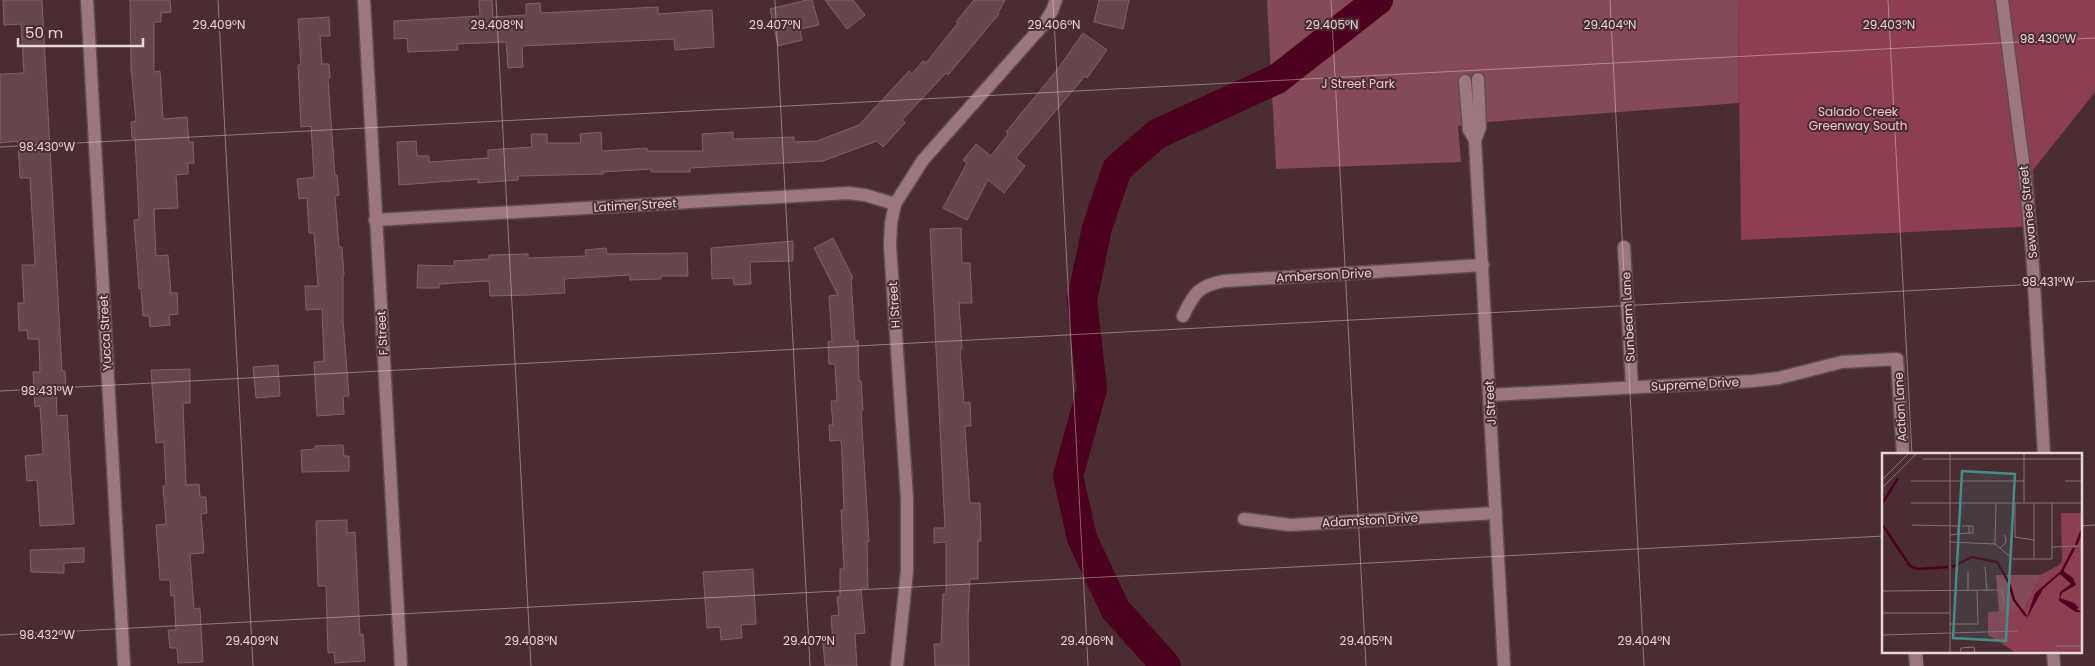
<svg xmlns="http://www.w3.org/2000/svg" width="2095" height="666" viewBox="0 0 2095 666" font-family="Poppins,sans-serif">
<rect width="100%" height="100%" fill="#492d33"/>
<path fill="#854a57" d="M1267,0H1738L1739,103L1488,122L1458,126L1461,162L1276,169Z"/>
<path fill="#8e3e51" d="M1738,0H2095V92L2033,170L2037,226L1741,240Z"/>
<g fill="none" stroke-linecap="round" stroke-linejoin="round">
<path stroke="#4d001d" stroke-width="30" d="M1166,666L1115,609L1082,538L1068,476L1092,389L1082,300L1097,228L1117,169L1157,134L1277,79L1378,0"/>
</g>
<path fill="#65474d" stroke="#826268" d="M3,0H42L62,371H65L66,386H56L57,416L67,415L74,524L40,526L37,480L27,481L25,456L43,454L40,406L35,407L33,372H40L39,339H28L27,330L19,331L18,303H24L22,265H35L30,178H20L18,141L0,143V74L24,73L21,24L4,25Z
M130,0H170L171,12L161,13V22H154V72L160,71L163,119L187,117L189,142H193L194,163H188V174L176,175L178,208L154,209L156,256L168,255L171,293H177L178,314L169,315L170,325L150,327L149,316H143L141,288L139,289L134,220L139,219L135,138H132L131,122L136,121L131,67Z
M479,0H492L493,17L526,15V4L540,3L541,13L658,7V14L712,10L714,47L675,50L674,39L522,46L523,67L508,68L506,42L457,44L458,50L408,52L407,38L394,39V21L480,16Z
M807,0H812L819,25L800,29L802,40L778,46L770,9Z
M825,0H853L865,15L847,29Z
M974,0H1005L998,13L999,14L948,75L946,73L902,120L905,123L883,147L877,141L823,161L690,168V172H651V169L603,172V174L518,176V180L478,183V179L399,185L397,142L416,141L417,156H429V162L488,158V150L532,147L531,134H547V143H581L580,134L601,132L602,151L647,148V151H703L702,134L733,132V139L794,137V142L817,141L859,125L909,71L912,74L923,61L926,63L958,23L956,22Z
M1099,0H1129L1123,29L1094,22Z
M329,17L330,36H320L322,64H329L330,78L328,79L335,176L337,175L339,195L335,196L339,247H342L344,275H343V320L349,396H343L344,414L317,416L314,362L324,361L322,309L306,310L305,286H318L314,233H309L307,198L299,199L297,179L314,177L311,126L301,127L298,65H301L298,19Z
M1083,33L1107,50L1087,78L1085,76L1016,158L1025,166L1004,193L988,180L967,220L943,208L967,163L963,160L976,144L991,156L1008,134L1006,132L1057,70Z
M961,228L962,263H970L972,303H959L962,349H960L964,403L970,402L971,426H965L970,503H980L981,541H978V579H970L968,618L969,666H935L934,644H941L943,594H946V542L934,543V528H945L930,229Z
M833,238L853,278L851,279L855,341H858L859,381H861L863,410L861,411L869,542H867L868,588H861L865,633L855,634L857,666H825L823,643L833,642L831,616L839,615L837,597H840V569H844L841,510H844L842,456L841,440L830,441L829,425H833L831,401H837L835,364H829L828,342L832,341L829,296L838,295L814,248Z
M793,241V261L750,262L751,284L734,285L733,278L712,279L711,248Z
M606,248L607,254L687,253L688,276H661V279L630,280V275L564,279L565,293L529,295L490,296L489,281L439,284V288H417L418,265L454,266V261L489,259V255L528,254V258L586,256L585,250Z
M278,365L280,396L256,398L253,367Z
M190,369V403H183L186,485L199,484L200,497H206L207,513L201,514L204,553L190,554L194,609L200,608L203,662L178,663L177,648H170L168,630H176L174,595L171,596L170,580H160L156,525L166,524L163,486H166L164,442L156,443L151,370Z
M343,445L344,456H349V471L302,472L301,450L315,449V446Z
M347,520V533L355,532L360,635L363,634L365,661L335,663L334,652L328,653L326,586H318L316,521Z
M84,548V562L64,563V573L31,572L30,550Z
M753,569L756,624L741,625L742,638L721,640L720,627L707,628L703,572Z"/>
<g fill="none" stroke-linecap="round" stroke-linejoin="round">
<g stroke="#624b4f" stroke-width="15">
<path id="minor" d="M87,0L124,666
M364,0L401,666
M2002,0L2026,185L2032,250L2044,455
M1478,79L1480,127L1475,140L1504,666
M1465,81L1469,130L1475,140
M375,220L848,193L865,195L895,204
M1624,247L1632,387
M1183,316C1194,293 1198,286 1224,281L1483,265
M1490,395L1753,381L1779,378L1842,362L1897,359L1903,455
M1244,519L1290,525L1496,513
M1915,652L1916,666
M2053,652L2054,666
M897,666L907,571V498L890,246L891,223L895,204L923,160L1043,25L1052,11L1056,0"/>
</g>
<use href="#minor" stroke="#9a787e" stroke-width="12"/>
</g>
<path fill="none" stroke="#e8d5d8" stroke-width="1" stroke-opacity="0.45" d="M218,0L253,666M496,0L531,666M775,0L810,666M1053,0L1088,666M1331,0L1366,666M1610,0L1644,666M1888,0L1912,455M0,147L2095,38M0,391L2095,281M2081,526L2095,525M0,635L1884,536M1922,652L1923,666"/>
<g text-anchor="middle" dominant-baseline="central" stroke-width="4" stroke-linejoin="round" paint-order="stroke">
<g font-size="12" fill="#f4c4cc" stroke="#492d33">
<text x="1358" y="83">J Street Park</text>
<text x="1858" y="111">Salado Creek<tspan x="1858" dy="14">Greenway South</tspan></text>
</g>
<g font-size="12" fill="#e8d5d8" stroke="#492d33">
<text transform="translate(635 205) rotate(-3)">Latimer Street</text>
<text transform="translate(2028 212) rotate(-96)">Sewanee Street</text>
<text transform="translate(1324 275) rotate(-3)">Amberson Drive</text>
<text transform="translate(894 305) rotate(-94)">H Street</text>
<text transform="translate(1628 317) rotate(-93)">Sunbeam Lane</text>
<text transform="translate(105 333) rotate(-93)">Yucca Street</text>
<text transform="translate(382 333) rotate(-93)">F Street</text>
<text transform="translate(1695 384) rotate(-3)">Supreme Drive</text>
<text transform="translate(1490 403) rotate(-93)">J Street</text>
<text transform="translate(1900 407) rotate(-93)">Action Lane</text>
<text transform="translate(1370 520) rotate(-3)">Adamston Drive</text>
</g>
</g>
<g transform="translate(1882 453)">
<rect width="200" height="200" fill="#492d33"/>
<path d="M114,122H159L142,157L133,160L117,159Z" fill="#854a57"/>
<path d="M179,60H200V200H135L106,182V159L142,157L159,122L177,112L180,108Z" fill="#8e3e51"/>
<path d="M180,117L191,125L194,132L180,140L178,145L192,150L197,155L194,156L200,159H194L177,148L178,139L189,131L178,121L161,136L144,167L153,140Z" fill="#4d001d"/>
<path fill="none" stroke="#4d001d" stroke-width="2.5" d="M0,51L16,25M0,71L28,113L36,116L66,114M194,92L200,77M70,114L90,104L115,109L127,130L132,147L144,163M180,118L192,95"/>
<path fill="none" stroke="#897075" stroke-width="1" d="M68,0V200M142,0V50M41,6H200M0,27L27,0M29,28H142M183,28H200M0,35L35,0M29,50H200M133,50V84L152,87M152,50V106M30,72L76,73V81L68,82M87,73H91V80H87M76,81L87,80V73H80M68,89L113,91L131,106H170V50M113,91L114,50M170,94L200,93M118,95L124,89L123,82M103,114L105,138M0,138L120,137L122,150M86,138V118M0,160H68M68,171H96L95,138M0,182L136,178M174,193H200M78,200L79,195L92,194L93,200"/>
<path fill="#458e88" fill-opacity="0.15" stroke="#458e88" stroke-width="2.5" d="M80,18L133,21L124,188L71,185Z"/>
<rect width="200" height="200" fill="none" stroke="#e8d5d8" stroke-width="2.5"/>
</g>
<g font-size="12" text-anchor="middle" fill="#e8d5d8" stroke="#492d33" stroke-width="4" stroke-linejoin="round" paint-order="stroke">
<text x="219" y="29">29.409°N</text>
<text x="497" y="29">29.408°N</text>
<text x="775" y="29">29.407°N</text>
<text x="1054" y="29">29.406°N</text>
<text x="1332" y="29">29.405°N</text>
<text x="1610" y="29">29.404°N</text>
<text x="1889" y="29">29.403°N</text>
<text x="2048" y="43">98.430°W</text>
<text x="47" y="151">98.430°W</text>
<text x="2048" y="286">98.431°W</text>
<text x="47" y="395">98.431°W</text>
<text x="47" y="639">98.432°W</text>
<text x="252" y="645">29.409°N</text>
<text x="531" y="645">29.408°N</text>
<text x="809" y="645">29.407°N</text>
<text x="1087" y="645">29.406°N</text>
<text x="1366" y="645">29.405°N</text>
<text x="1644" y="645">29.404°N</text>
</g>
<path d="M18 38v8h125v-8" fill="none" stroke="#e8d5d8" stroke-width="2.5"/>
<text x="25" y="38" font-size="15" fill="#e8d5d8" stroke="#492d33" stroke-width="4" paint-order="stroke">50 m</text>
</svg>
